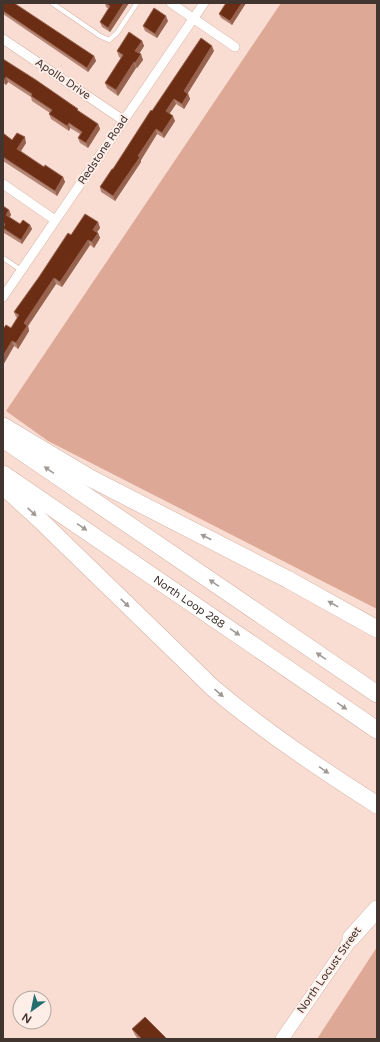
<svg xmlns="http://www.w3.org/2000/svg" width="380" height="1042" viewBox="0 0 380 1042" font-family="'Varela Round',sans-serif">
<rect width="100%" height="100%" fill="#faddd2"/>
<path fill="#dda996" d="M281,3H377V609L48,441L6,411Z
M377,947V1039H317Z"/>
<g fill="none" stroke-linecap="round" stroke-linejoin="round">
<g stroke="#d5b2a5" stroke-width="5.5">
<path id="service" d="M52,3L100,36L109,40L117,33L137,3
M3,258L21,270"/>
</g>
<g stroke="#d5b2a5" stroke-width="10">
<path id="minor" d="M171,3L235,47
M3,39L123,120
M3,184L55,220
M3,297L204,3"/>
</g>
<g stroke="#d5b2a5" stroke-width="14">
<path id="secondary" d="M282,1039L356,932"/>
</g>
<g stroke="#d5b2a5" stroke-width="18">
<g id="motorway">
<path d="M3,426L90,478L287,579L377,629"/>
<path d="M3,439L377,694"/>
<path id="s1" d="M3,474L377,730"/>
<path d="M3,486L38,518L213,688C264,731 321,769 377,805"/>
<path d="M351,938L377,909"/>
</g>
</g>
<use href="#service" stroke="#fff" stroke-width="4.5"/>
<use href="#minor" stroke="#fff" stroke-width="9"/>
<use href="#secondary" stroke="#fff" stroke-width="13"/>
<use href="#motorway" stroke="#fff" stroke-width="17"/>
</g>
<path fill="#b38574" d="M3,3L94,56L96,61L88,72L3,14Z
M105,3H129L110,32L102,27L100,22L109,9L106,7Z
M226,3H246L232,25L221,18L219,14Z
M168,21L157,38L145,31L143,26Z
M142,41L144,46L139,54L143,60L137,68H136L118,96L107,88L105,83L121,58L119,57L117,51Z
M214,51L188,93L190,99L184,109L176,104L169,114L175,121L164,138L157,134L141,160V162L115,201L101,192L100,187L113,169L152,111Z
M3,59L98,124L100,129L88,148L80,143L78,138L80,134L70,128L69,131L51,119L49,114L50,113L32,101L31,97L8,82L6,85L3,83Z
M3,133L12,140L26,143L21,151L44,167L63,177L65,182L57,196L3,161Z
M3,206L9,210L11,215L9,217L20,224L30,225L32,229L22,244L4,233L3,229L4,227L3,226Z
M98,222L100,228L97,232L98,233L100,238L94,248L90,245L62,287L56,284L28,326L29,331L18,349L14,346L3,365L11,328L18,318L16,317L14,312L71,235Z
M132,1029L167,1039H138L135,1035Z"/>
<path fill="#97624e" d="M124,3H129L110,32L108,28Z
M242,3H246L232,25L230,21Z
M166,16L168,21L157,38L155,34Z
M142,41L144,46L137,57L135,51Z
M212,46L214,51L186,96L184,91Z
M141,54L143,60L137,68L135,63Z
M94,56L96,61L88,72L87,68Z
M134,62L136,68L118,96L116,90Z
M6,77L8,82L6,85L4,80Z
M188,94L190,99L184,109L182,104Z
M174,99L176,104L168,116L166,111Z
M173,116L175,121L164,138L162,133Z
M69,123L70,128L69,131L67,126Z
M98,124L100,129L88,148L86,143Z
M156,129L157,134L141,160V162L115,201L113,196Z
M25,137L26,143L19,154L17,149Z
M63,177L65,182L57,196L55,191Z
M9,210L11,215L8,220L6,215Z
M98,222L100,228L95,235L93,230Z
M30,225L32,229L22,244L21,240Z
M98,233L100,238L94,248L92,242Z
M88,240L90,245L62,287L60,282Z
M54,278L56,284L28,326L29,331L18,349L16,343L24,323Z
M12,341L14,346L3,365V356Z"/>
<path fill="#6c2d15" stroke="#97624e" d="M3,3H14L94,56L87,68L3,11Z
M105,3H124L108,28L100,22L110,6Z
M226,3H242L230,21L219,14Z
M154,8L166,16L155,34L143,26Z
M129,32L142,41L135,51L141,54L135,63L134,62L116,90L105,83L123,55L117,51Z
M201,38L212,46L184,91L188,94L182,104L174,99L166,111L173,116L162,133L156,129L138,156L140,157L113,196L100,187L112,169H113L151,110L152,111Z
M3,59L36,80L78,109L77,110L98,124L86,143L78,138L82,132L69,123L67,126L49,114L52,110L31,96L32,94L6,77L4,80L3,79Z
M3,133L12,140L17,133L25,137L17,149L44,167L45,165L63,177L55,191L3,157V152L4,150L3,149Z
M3,206L9,210L6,215L20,224L23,220L30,225L21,240L3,228L5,224L3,223Z
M85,214L98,222L93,230L98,233L92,242L88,240L60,282L54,278L24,323L27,326L16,343L12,341L3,356V329L6,325L11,328L19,315L14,312L39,277L68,233L71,235Z
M145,1017L167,1039H142L132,1029Z"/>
<defs><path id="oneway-solid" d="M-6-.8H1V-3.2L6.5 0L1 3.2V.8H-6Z"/></defs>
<g fill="#a09a97">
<use href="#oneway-solid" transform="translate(49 470) rotate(-146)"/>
<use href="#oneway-solid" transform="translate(32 512) rotate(43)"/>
<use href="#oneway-solid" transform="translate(82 527) rotate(34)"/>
<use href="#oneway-solid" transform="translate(206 537) rotate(-153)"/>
<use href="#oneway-solid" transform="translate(214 583) rotate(-145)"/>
<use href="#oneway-solid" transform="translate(125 603) rotate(44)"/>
<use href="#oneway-solid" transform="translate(333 604) rotate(-151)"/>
<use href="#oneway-solid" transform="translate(235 632) rotate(34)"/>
<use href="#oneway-solid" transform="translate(321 656) rotate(-146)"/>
<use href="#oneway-solid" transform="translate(219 693) rotate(40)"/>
<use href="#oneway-solid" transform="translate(342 706) rotate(35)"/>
<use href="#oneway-solid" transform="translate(324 770) rotate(34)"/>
</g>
<g text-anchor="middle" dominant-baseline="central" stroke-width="4" stroke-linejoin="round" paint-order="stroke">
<g font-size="11" fill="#42342f" stroke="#fdeee8">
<text transform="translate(63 79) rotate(34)">Apollo Drive</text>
<text transform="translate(103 150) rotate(-56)">Redstone Road</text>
<text stroke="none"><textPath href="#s1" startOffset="226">North Loop 288</textPath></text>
<text transform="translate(329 970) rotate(-55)">North Locust Street</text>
</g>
</g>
<rect width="380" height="1042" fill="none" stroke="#42342f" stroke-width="8"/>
<g transform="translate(32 1010) rotate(213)"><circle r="19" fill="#fdeee8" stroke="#b2a49e"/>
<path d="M0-3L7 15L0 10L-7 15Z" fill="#236f6f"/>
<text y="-6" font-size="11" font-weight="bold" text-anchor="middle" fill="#42342f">N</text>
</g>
</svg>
